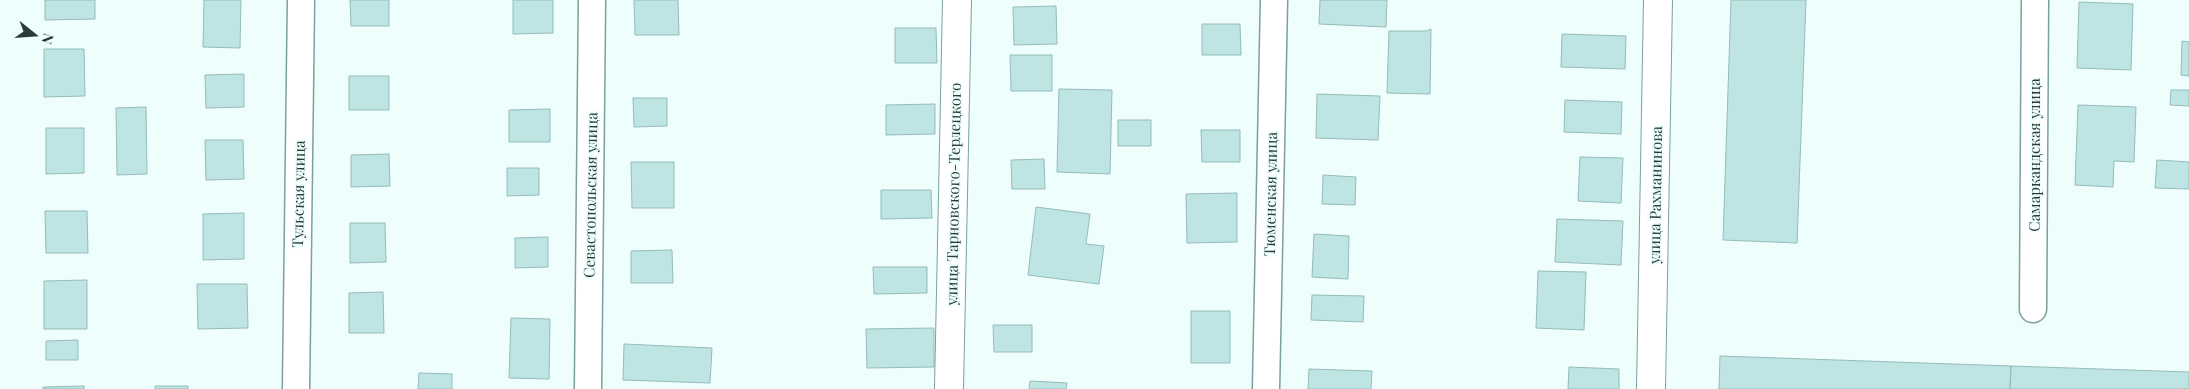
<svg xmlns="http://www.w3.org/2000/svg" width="2189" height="389" viewBox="0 0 2189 389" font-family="'Playfair Display',serif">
<rect width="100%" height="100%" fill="#eefefd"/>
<path fill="#bee5e3" stroke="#96bbb9" d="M45,0H95V19L45,20Z
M204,0H241L240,48L203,47Z
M350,0H389V26H351Z
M513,0H553V33L513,34Z
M634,0H678L679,35H635Z
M1320,0H1387L1386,27L1319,24Z
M1731,0H1806L1797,243L1723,240Z
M2079,2L2133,4L2131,70L2077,68Z
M1056,6L1057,44L1014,45L1013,7Z
M1202,24H1240L1241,55H1202Z
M895,28H936L937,63H895Z
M1431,29L1430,94L1387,93L1389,31H1426Z
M1562,34L1626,36L1625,69L1561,67Z
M2182,41L2189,42V76L2181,75Z
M44,49H84L85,96L44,97Z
M1010,55H1052V91H1011Z
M244,74V107L206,108L205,75Z
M349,76H389V110H349Z
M1059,89L1112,90L1110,174L1057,172Z
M2171,90H2189V106L2170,105Z
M1317,94L1380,96L1378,140L1316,138Z
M633,98H667V126L634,127Z
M1565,100L1622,102L1621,134L1564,132Z
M935,104V134L886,135V105Z
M2078,105L2136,107L2134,162L2114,161L2113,187L2075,185Z
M146,107L147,174L117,175L116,108Z
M550,109V142H509V110Z
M1118,120H1151V146H1118Z
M46,128H84V173L46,174Z
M1201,130H1240V162H1202Z
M205,140H243L244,179L206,180Z
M389,154L390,186L351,187V155Z
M1580,157L1623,158L1621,203L1578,201Z
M1044,159L1045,189H1012L1011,160Z
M2157,160L2189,162V189L2155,188Z
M631,162H674V208H632Z
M507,168H539V195L507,196Z
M1323,175L1356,177L1355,205L1322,204Z
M881,190H931L932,218L881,219Z
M1237,193V242L1187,243L1186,194Z
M1036,207L1090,214L1086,244L1104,246L1099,284L1028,275Z
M45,211H87L88,253H46Z
M244,213V259L203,260V214Z
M1557,219L1623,221L1621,265L1555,262Z
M350,223H385L386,262L350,263Z
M1314,234L1349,236L1348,279L1312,277Z
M548,237V267L515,268V238Z
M672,250L673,283H631V251Z
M873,267H927V293L874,294Z
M1538,271L1586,272L1584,330L1536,328Z
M87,280V329H44V281Z
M197,284H247L248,328L198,329Z
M383,292L384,333H349V293Z
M1312,295L1364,296L1363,322L1311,320Z
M1191,311H1230V363H1191Z
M511,318L550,319L549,379L509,378Z
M993,325H1032V352H994Z
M934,328V367L867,368L866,329Z
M78,340V360H46V341Z
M624,344L712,348L710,383L623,380Z
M1720,356L2011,366L2010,389H1719Z
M2011,366L2189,372V389H2010Z
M1569,367L1619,369V389H1568Z
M1309,369L1372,371L1371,389H1308Z
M419,373L452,374V389H418Z
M1030,381L1067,383L1066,389H1029Z
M84,386V389H43V387Z
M155,386H188V389H155Z"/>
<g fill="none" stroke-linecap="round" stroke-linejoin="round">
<g stroke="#7ba09e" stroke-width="29">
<path id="minor" d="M2033,309L2035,0
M296,389L301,0
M588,389L592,0
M1266,389L1274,0"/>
</g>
<g stroke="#7ba09e" stroke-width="30">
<path id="tertiary" d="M949,389L957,0
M1651,389L1658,0"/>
</g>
<use href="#minor" stroke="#fff" stroke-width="26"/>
<use href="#tertiary" stroke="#fff" stroke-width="28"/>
</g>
<g text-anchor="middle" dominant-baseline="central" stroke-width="4" stroke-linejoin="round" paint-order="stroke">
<g font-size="15" fill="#2b3b3a" stroke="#eefefd">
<text transform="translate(2034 155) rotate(-90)">Самаркандская улица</text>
<text transform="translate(298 194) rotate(-89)">Тульская улица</text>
<text transform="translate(953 194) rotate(-89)">улица Тарновского-Терлецкого</text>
<text transform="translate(1270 194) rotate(-89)">Тюменская улица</text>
<text transform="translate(590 195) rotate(-89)">Севастопольская улица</text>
<text transform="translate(1655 195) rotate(-89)">улица Рахманинова</text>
</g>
</g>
<g transform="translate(35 35) rotate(107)" stroke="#eefefd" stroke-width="4" paint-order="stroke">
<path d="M0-4L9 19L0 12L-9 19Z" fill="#2b3b3a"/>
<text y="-8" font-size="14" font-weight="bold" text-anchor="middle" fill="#2b3b3a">N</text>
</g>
</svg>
